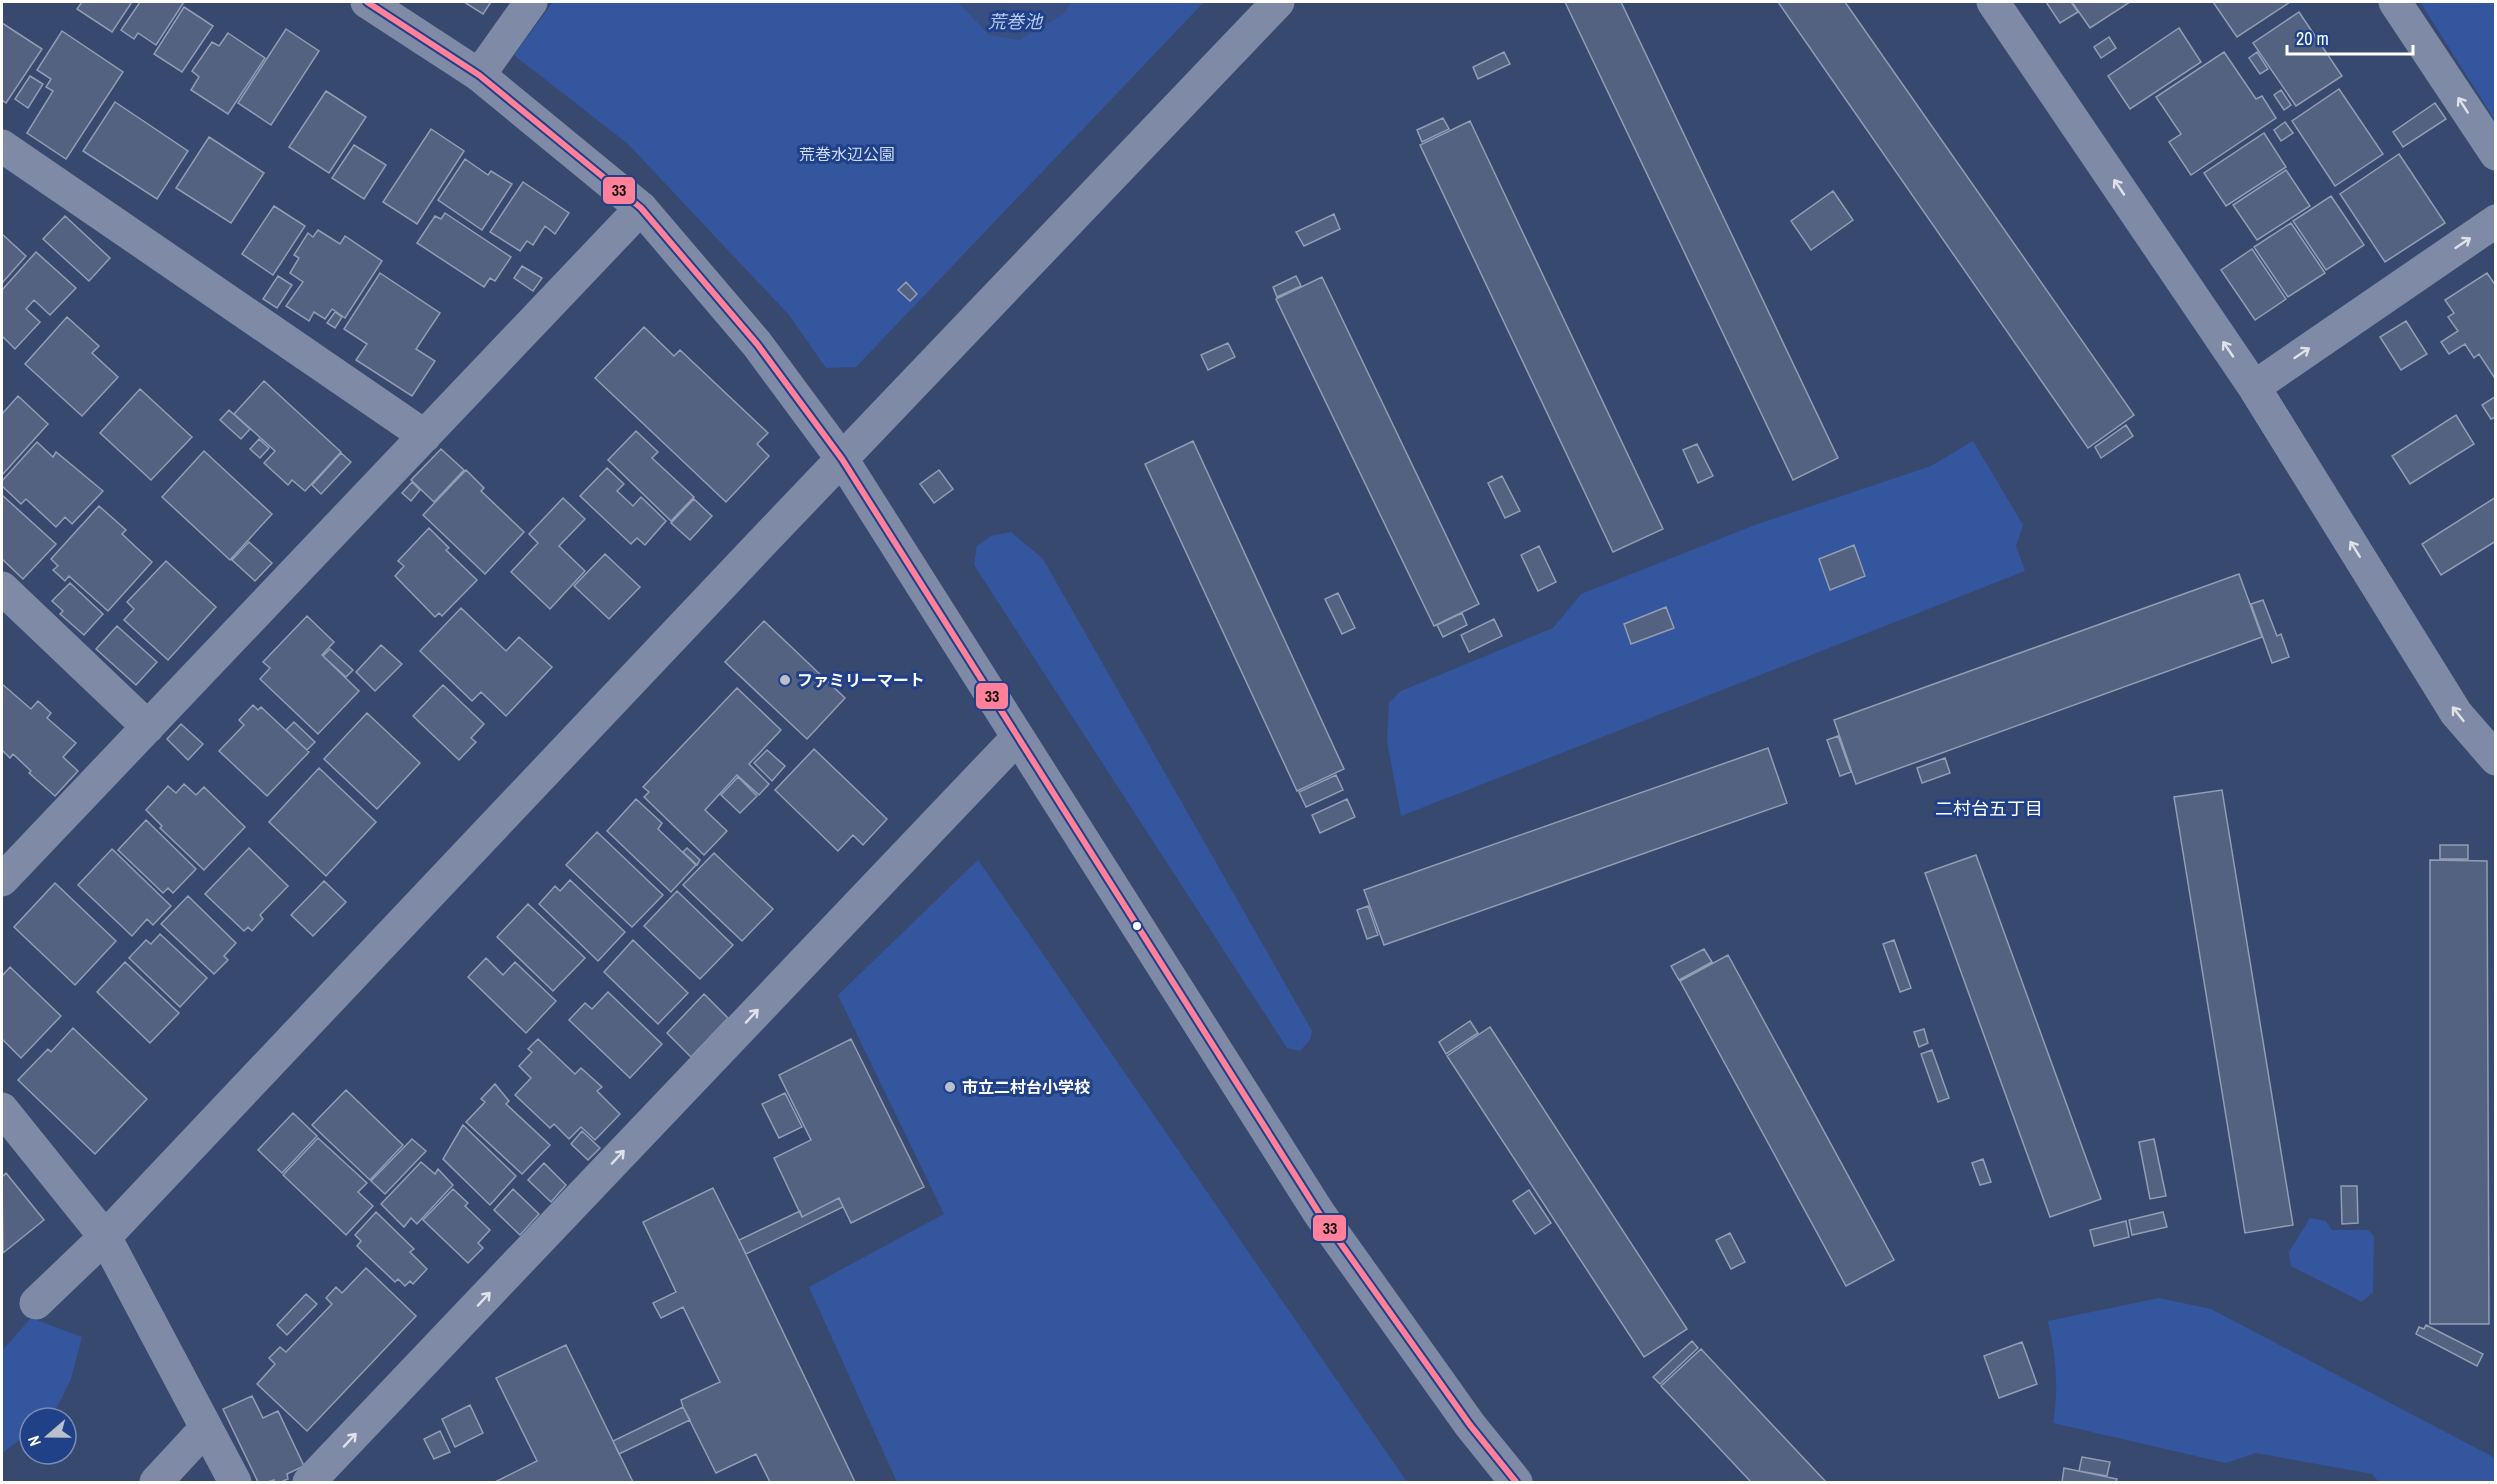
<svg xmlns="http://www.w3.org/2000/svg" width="2497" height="1484" viewBox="0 0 2497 1484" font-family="'Archivo Narrow','Noto Sans JP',sans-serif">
<rect width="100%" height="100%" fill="#384970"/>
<path fill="#34569f" d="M553,2H1204L856,367L826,368L789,315L628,144L514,55Z
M2420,2H2495V120Z
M1973,441L2023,525L2016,546L2025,571L1401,816L1387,741L1389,703L1401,691L1553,628L1581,594L1755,525L1931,466Z
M1011,532L1043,559L1312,1031L1310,1040L1300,1051L1287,1048L974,565L977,546L991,536Z
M978,860L1407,1482H897L809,1287L944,1214L838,995Z
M2310,1218L2326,1221L2332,1230H2368L2374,1236L2373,1292L2362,1302L2291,1266L2289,1252Z
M2159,1298L2211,1309L2495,1458V1482H2379L2372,1474L2256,1453L2226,1463L2053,1423C2059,1387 2056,1357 2048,1321Z
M31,1318L82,1337L71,1379L52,1417L30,1418V1432L2,1453V1351Z"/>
<path fill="#394f84" d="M958,2H1071L1064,14L1019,40L989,35Z"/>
<path fill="#546281" stroke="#929db4" stroke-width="1.5" d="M82,2H132L112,32L77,9Z
M140,2H184L156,45L138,33L134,39L121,30Z
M464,2H491L483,14Z
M1565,2H1621L1838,458L1793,480Z
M1778,2H1845L2134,415L2088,448Z
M2046,2H2071L2078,12L2060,23Z
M2072,2H2130L2090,28Z
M2213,2H2290L2237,37Z
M184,7L213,26L182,72L154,54Z
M2299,12L2342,76L2296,106L2253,43Z
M2,23L42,49L6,103L2,100Z
M2179,28L2201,62L2130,109L2108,76Z
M286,29L319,51L271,125L238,103Z
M62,31L123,72L66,159L27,133L53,91L46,87L51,79L37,70Z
M228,33L265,58L228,114L191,90L199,77L192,71L212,42L219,46Z
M2109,37L2116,48L2101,58L2094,47Z
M1504,52L1510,64L1478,79L1473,67Z
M2224,52L2256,99L2262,96L2276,118L2191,175L2169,142L2181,134L2156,97Z
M2257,52L2268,69L2260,74L2249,58Z
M30,76L43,84L28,108L15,99Z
M2339,89L2383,154L2335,186L2292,121Z
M2281,90L2291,105L2284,110L2274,95Z
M326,91L366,117L329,173L289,147Z
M115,102L188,151L157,199L83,151Z
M2435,103L2446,119L2403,147L2393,132Z
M1443,118L1449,129L1422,142L1417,130Z
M1470,121L1663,529L1613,552L1420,145Z
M2285,122L2293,133L2281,141L2274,130Z
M431,129L464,151L417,224L383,202Z
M2264,133L2286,167L2226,206L2204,173Z
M209,137L264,173L231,223L176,188Z
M354,145L386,165L364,199L332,178Z
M2399,154L2445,223L2385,262L2340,194Z
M465,159L488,175L491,171L512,184L482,230L438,200Z
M2286,170L2310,206L2257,240L2233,205Z
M523,182L569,213L555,234L545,226L533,245L527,241L520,251L490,232Z
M1833,191L1853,220L1811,250L1791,221Z
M2331,196L2364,245L2326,270L2293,221Z
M274,206L305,226L273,275L242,254Z
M445,213L511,257L495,281L490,278L484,287L417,243L435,216L441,219Z
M1334,214L1340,229L1304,246L1296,232Z
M65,216L110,258L89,281L43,239Z
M2291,223L2325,273L2288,297L2254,247Z
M318,230L340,244L345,236L382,261L345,318L332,309L325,319L314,312L309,321L286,306L303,282L290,273L299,258L294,255L308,233L313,237Z
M2,234L26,256L2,283Z
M2252,249L2286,299L2255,320L2221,270Z
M36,252L76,288L50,315L34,300L26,309L40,322L15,349L2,336V290Z
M522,266L542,278L533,291L514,278Z
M380,273L440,313L416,349L435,361L412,396L356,360L367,344L344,329Z
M2487,273L2496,286V380L2479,354L2474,358L2465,344L2449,354L2441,342L2458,331L2448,317L2454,313L2445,300Z
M278,276L292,285L277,308L263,299Z
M1296,276L1301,286L1277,297L1273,287Z
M1322,277L1479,604L1434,626L1276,299Z
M906,282L917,294L910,301L898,290Z
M335,312L342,317L335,328L327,323Z
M67,317L99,346L92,353L118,377L82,416L25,364Z
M2406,321L2427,354L2401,370L2380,337Z
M644,327L674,356L680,350L768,433L757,444L769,456L726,502L595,378Z
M1228,343L1235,357L1208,370L1201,355Z
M264,381L341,452L305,491L292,480L288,485L264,463L275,451L234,414Z
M140,389L192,437L151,480L100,433Z
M18,396L48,424L2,475V414Z
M2496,396V417L2491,419L2482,405Z
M229,410L250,429L241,439L220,420Z
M2456,415L2474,444L2410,484L2392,456Z
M2126,425L2133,436L2101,458L2095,447Z
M636,431L658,452L652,458L694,497L671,521L608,460Z
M259,439L269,448L260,458L250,449Z
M1193,441L1344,769L1297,791L1145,464Z
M37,442L53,457L56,452L103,491L72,524L65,517L56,527L26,499L21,504L2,486V481Z
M1697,444L1713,476L1698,483L1683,450Z
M441,449L464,470L434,502L411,480Z
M204,451L272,514L230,560L162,497Z
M341,453L351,462L321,494L312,485Z
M607,468L624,484L617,491L633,506L641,497L666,521L645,545L637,538L631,544L580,496Z
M466,470L484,488L481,491L524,532L485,574L423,515Z
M939,470L953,489L934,503L920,484Z
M1502,476L1520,511L1505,518L1488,483Z
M412,482L420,490L411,501L402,493Z
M2,495L56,544L23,579L2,559Z
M2496,497V541L2441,575L2422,544Z
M563,498L585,519L559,546L585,571L550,609L511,572L538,543L529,534Z
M694,499L712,516L690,540L671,523Z
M99,506L126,530L122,534L152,562L108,611L69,576L65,581L53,570L58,566L51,559Z
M429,528L449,548L446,550L477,580L442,616L439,613L435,617L395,576L404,566L398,561Z
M249,542L272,563L255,581L232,560Z
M1854,545L1865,576L1830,590L1819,559Z
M1539,546L1556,582L1538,591L1521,555Z
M605,554L640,587L609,619L574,586Z
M166,561L216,607L168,660L124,620L134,609L127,602Z
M2239,574L2262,637L1856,784L1834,720Z
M70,583L103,614L84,635L60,614L63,611L52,601Z
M1338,593L1355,628L1342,634L1325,599Z
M2263,600L2277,636L2281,634L2289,657L2272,663L2251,604Z
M1666,607L1674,628L1631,644L1624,624Z
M461,608L506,651L519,637L552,667L506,716L481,692L472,701L420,651Z
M1462,613L1467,625L1443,637L1437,625Z
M307,616L334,642L322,655L359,691L318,734L260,679L270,668L263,662Z
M1494,619L1502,636L1469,652L1461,635Z
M764,621L845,698L807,739L725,662Z
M117,626L157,662L136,685L96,649Z
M381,645L402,664L375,691L356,672Z
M330,649L353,670L346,677L323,656Z
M2,684L31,709L38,701L51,713L47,718L76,743L63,757L78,771L55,796L29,773L31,771L13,754L10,758L2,750Z
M443,685L484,724L471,738L476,742L459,760L413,716Z
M737,688L781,730L749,764L769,784L759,795L737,775L705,810L727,831L704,855L644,797L649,792L643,787Z
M253,705L258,710L261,707L309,752L267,796L219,751L244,725L239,720Z
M367,713L420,763L377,809L324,759Z
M294,722L315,742L307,750L286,730Z
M181,724L203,744L188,760L167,739Z
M1838,736L1851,772L1840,776L1827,740Z
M1768,748L1787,803L1384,945L1364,890Z
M814,749L887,819L863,845L853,835L838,851L775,790Z
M767,750L785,766L772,781L754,763Z
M1945,758L1950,773L1922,783L1917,768Z
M319,768L376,822L326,876L269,822Z
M1336,775L1343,790L1306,807L1299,792Z
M738,777L757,796L740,813L721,795Z
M184,784L196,795L204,787L245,827L204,870L160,828L162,826L146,810L168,786L176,793Z
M2222,790L2293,1225L2245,1233L2174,797Z
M636,799L662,823L658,829L696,865L671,892L607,831Z
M1347,799L1355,817L1320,833L1312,815Z
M146,820L196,869L173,893L168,888L163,893L118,850Z
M597,832L663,895L632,927L566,865Z
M2440,845H2468V859H2440Z
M249,848L288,886L260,915L263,919L252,931L248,927L244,931L205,894Z
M687,848L700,860L697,865L683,852Z
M112,849L171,906L153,925L147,919L132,936L78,885Z
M714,853L773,909L742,941L683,885Z
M1976,855L2101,1199L2050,1217L1925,873Z
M2430,860L2487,861L2489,1324H2430Z
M570,880L625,932L598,961L539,904L555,886L560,891Z
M324,881L346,902L313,936L291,915Z
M55,883L116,941L75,985L14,927Z
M677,891L733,945L700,979L644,926Z
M188,896L236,943L224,956L228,960L214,974L161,924Z
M528,904L585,958L553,991L497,937Z
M1368,906L1378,935L1367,939L1357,910Z
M160,934L207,978L180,1007L129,958L146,940L151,944Z
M633,940L688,993L658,1024L604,972Z
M1894,940L1911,988L1900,992L1883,944Z
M1704,949L1712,962L1679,980L1671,966Z
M1728,955L1894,1260L1846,1286L1680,981Z
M486,958L503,975L515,962L556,1001L526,1033L468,977Z
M125,962L179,1013L150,1043L97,992Z
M10,967L61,1016L21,1058L2,1039V976Z
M608,992L662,1044L630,1078L569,1020L585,1003L592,1009Z
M704,994L728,1018L691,1057L667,1033Z
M1470,1021L1478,1033L1446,1054L1439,1042Z
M1490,1027L1687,1329L1644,1357L1447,1056Z
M73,1028L147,1099L95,1154L18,1080L48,1049L51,1052Z
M1924,1029L1928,1043L1919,1047L1914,1032Z
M538,1039L575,1074L581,1068L602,1087L597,1091L620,1114L595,1140L581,1127L569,1139L554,1124L550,1128L515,1095L531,1078L519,1066L532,1052L528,1049Z
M851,1039L924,1187L851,1223L839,1198L802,1217L774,1158L811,1140L779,1075Z
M1932,1050L1949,1098L1938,1102L1921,1054Z
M495,1084L509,1101L506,1104L550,1145L522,1174L466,1122L485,1102L481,1099Z
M346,1090L403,1145L370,1180L312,1125Z
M785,1093L802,1127L779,1138L762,1104Z
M293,1113L317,1136L282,1173L258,1150Z
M463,1125L516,1176L490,1205L443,1159Z
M582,1131L600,1148L588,1160L571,1144Z
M318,1138L367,1183L358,1192L373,1206L346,1235L283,1175Z
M412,1139L426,1151L385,1194L371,1181Z
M2154,1139L2166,1196L2150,1199L2139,1142Z
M1983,1159L1991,1182L1980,1185L1972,1163Z
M421,1162L435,1174L438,1169L453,1185L417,1224L411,1218L404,1227L381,1204Z
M544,1163L566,1185L551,1202L528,1180Z
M6,1173L44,1220L3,1253L2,1177Z
M2341,1186H2357L2358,1223L2342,1224Z
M713,1188L739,1240L855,1482H770L756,1454L716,1473L683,1407L681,1400L720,1382L683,1307L661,1318L653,1303L676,1292L643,1222Z
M453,1189L468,1203L465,1206L490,1230L478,1243L483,1248L468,1263L423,1220Z
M513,1189L539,1214L520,1235L494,1210Z
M1529,1190L1551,1223L1535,1234L1513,1201Z
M839,1198L843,1207L746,1254L739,1240L800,1211L802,1217Z
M376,1212L414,1249L410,1252L427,1269L413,1284L410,1281L405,1286L398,1279L395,1282L357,1246L361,1241L355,1235Z
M2163,1212L2167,1227L2132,1235L2129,1220Z
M2126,1221L2129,1237L2094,1246L2090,1230Z
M1730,1233L1745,1262L1731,1269L1716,1240Z
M366,1268L416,1316L307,1431L257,1384L275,1364L269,1358L280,1347L286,1352L332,1304L326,1298L336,1287L342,1293Z
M306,1294L317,1304L287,1335L277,1325Z
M2426,1325L2483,1354L2477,1366L2416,1334L2419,1327L2424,1329Z
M1692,1341L1698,1348L1660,1384L1653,1377Z
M2022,1342L2037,1384L1999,1398L1984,1356Z
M566,1345L633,1482H495L537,1461L496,1378Z
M1701,1349L1826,1482H1751L1661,1386Z
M252,1396L263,1418L278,1411L304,1466L287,1474L288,1479L281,1482H275L274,1480L268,1482H258L223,1409Z
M470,1405L483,1433L455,1447L442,1419Z
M683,1407L690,1420L619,1454L613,1441Z
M440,1431L450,1452L434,1459L424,1439Z
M2082,1457L2110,1462L2107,1476L2079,1471Z
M2064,1468L2117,1479L2116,1482H2062Z"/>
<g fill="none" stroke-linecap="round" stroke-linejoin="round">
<path stroke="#7f8aa6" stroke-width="33" d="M1993,2L2254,387L2456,713L2496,759
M2395,2L2496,154
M479,75L531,2
M2,146L425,436
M2254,387L2496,221
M2,588L148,727
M2,880L641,208
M2,1109L105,1237L235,1482
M156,1482L206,1428
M309,1482L1017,738"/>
<path stroke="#7f8aa6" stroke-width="33" d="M367,2L479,75L641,208L757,344L842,459L1319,1213L1470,1425L1516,1482
M36,1303L105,1237L753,552L1278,2"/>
<g stroke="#204088" stroke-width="10">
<path id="bus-1" d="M367,2L479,75L641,208L757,344L842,459L1319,1213L1470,1425L1516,1482"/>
</g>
<use href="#bus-1" stroke="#ff8098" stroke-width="6"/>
</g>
<defs><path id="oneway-shaft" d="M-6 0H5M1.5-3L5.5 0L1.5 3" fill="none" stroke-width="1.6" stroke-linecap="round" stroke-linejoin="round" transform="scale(1.5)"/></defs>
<g stroke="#dfe2e9">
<use href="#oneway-shaft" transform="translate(2463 105) rotate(-123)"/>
<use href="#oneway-shaft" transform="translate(2119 187) rotate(-124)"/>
<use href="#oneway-shaft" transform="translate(2463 243) rotate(-34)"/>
<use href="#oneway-shaft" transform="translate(2228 349) rotate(-124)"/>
<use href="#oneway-shaft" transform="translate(2302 353) rotate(-34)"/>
<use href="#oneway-shaft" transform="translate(2355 549) rotate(-122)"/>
<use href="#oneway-shaft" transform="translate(2458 714) rotate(-128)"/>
<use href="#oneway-shaft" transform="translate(752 1016) rotate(-47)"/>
<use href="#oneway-shaft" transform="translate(618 1157) rotate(-47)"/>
<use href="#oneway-shaft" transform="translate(484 1299) rotate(-47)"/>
<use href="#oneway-shaft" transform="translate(350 1440) rotate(-47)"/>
</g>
<g fill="#b9bfcd" stroke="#204088" stroke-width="2">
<circle cx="785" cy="680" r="6"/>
<circle cx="950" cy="1087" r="6"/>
</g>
<circle fill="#fff" stroke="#204088" stroke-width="2" cx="1137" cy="926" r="5"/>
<g text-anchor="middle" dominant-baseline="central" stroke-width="6" stroke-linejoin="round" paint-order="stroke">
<g font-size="16" fill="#cfdcf8" stroke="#204088">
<text x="847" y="154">荒巻水辺公園</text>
</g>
<g font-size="16" font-weight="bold" fill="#fff" stroke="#204088" text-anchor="start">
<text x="797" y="680">ファミリーマート</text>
<text x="962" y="1087">市立二村台小学校</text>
</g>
<g font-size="18" font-style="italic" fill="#b6caf2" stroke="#204088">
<text x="1015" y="21">荒巻池</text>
</g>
<g font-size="18" fill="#fff" stroke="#204088">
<text x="1989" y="808">二村台五丁目</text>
</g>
</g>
<g stroke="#204088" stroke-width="2">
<rect x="602" y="176" width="34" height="29" rx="6" fill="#ff8098"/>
<rect x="975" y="682" width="34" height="28" rx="6" fill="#ff8098"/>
<rect x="1312" y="1214" width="35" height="28" rx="6" fill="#ff8098"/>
</g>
<g font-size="16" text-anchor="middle" font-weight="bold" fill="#111">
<text x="619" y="196">33</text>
<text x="992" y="702">33</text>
<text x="1330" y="1234">33</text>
</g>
<rect width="2497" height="1484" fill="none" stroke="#ffffff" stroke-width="6"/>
<g transform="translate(48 1436) rotate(250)"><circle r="28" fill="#204088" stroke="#798cb8" stroke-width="1.5"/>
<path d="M0-4.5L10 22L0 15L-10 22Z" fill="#b9bfcd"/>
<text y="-9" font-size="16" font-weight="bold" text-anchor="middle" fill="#ffffff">N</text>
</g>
<path d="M2287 45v9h126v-9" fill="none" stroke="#ffffff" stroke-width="3"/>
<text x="2296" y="45" font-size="18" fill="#ffffff" stroke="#204088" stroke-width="4.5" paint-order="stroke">20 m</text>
</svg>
